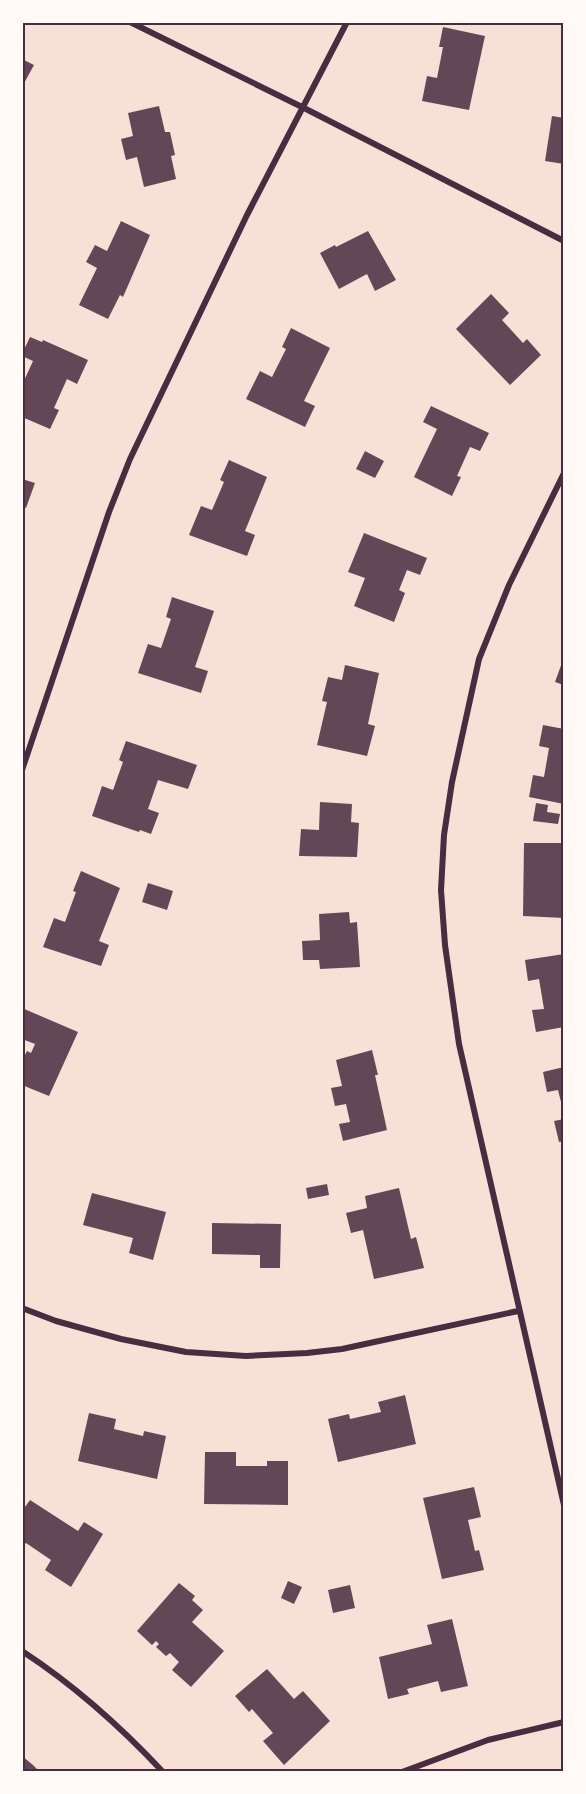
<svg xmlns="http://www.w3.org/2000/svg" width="586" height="1794" viewBox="0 0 586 1794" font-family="'Exo 2',sans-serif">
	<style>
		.building { fill: #644757 }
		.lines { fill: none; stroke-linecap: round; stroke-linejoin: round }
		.minor { stroke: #4a2c40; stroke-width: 6 }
		.neatline { fill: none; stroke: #4a2c40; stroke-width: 2 }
	</style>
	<rect width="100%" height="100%" fill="#f7e1d7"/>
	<path class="building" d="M443,27L485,36L469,110L422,101L427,76L437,78L443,47H439Z
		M22,59L34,65L22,87Z
		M159,106L165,132H170L175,155L171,156L176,179L144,187L137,157L126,160L121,139L133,136L128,113Z
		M552,116L564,118V164L545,161Z
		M121,221L150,235L123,297L120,295L108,319L79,305L97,268L86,262L95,245L107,251Z
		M368,231L396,280L375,291L367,274L339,289L320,253L335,245L336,247Z
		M491,294L509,313L502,320L523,343L527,339L541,355L510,385L456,329Z
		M291,328L330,348L304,401L315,406L305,427L246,399L260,371L272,377L286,349L282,347Z
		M30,337L42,342L43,340L88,360L77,384L67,379L54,408L59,410L50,429L22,417V385L33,361L22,356V354Z
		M431,406L489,433L480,451L470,447L457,476L461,477L452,496L414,477L437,429L423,422Z
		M365,451L384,461L375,478L356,469Z
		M229,460L267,477L245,531L255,535L247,556L189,535L201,506L212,510L224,482L220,480Z
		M22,479L35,483L26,508L22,506Z
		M364,533L427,558L420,575L407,570L399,590L405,593L394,622L354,606L365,578L348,572Z
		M172,597L214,611L195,667L208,671L201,693L138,673L148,644L161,648L171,619L166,617Z
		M563,660H564V685L555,682Z
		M345,665L379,673L368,724L375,726L367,756L317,745L327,702L322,701L328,677L342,680Z
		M543,725L564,729V804L529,797L533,775L544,777L549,748L539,746Z
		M126,741L197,765L188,789L158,780L148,809L159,813L151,834L140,830L139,832L92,816L102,786L113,790L123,762L119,760Z
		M320,802L352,804L351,822L359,823L357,857L299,856L301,829L319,830Z
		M536,803L548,805L547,812L560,814L558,824L533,821Z
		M524,843H564V918L523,916Z
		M81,871L120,888L99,941L109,945L101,966L43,947L54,918L65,922L76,892L73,891Z
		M148,883L173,891L167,910L142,902Z
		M349,912L350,923L357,922L360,967L320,969L319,960H303L302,941L320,940L319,914Z
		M564,954V1027L536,1032L532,1010L544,1009L539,979L528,981L525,960Z
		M22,1008L78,1032L49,1096L22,1085V1061L27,1051L31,1053L35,1044L22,1039Z
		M372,1050L378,1075H375L387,1130L343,1141L339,1124L350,1122L346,1104L335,1106L331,1088L342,1086L336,1060Z
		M564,1067V1110H563L558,1090L547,1092L543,1072Z
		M564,1119V1141L559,1142L554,1121Z
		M327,1184L329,1195L308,1199L306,1188Z
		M399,1188L411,1239L416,1237L424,1268L374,1279L363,1230L351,1233L346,1213L367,1208L365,1196Z
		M92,1193L166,1212L153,1260L129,1253L133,1238L83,1225Z
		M212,1223L281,1224L280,1268H260V1255L212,1254Z
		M405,1395L416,1444L338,1462L328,1419L349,1414L350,1419L381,1412L378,1402Z
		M89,1413L116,1419L114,1429L143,1436L144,1431L166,1436L157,1479L78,1461Z
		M205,1452H236V1466H267V1461H288V1505L204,1504Z
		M474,1487L481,1517L468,1520L475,1551L479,1550L484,1570L442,1579L423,1498Z
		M30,1500L78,1531L84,1522L103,1534L71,1587L45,1570L51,1560L26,1543L22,1547V1511Z
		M288,1581L302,1587L294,1604L281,1598Z
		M179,1583L195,1596L192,1600L203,1610L192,1622L224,1651L191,1687L172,1670L179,1662L170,1653L166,1656L156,1647L159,1644L156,1641L152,1645L137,1631Z
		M350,1585L355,1608L333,1613L328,1590Z
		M452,1619L468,1686L441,1692L438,1681L407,1689L409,1694L388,1699L379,1657L432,1644L427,1625Z
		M267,1669L294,1699L303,1691L330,1721L284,1765L263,1741L273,1733L252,1709L249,1712L235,1696Z
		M22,1756L33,1765L40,1772H22Z"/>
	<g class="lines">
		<path class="minor" d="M130,22L304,108L564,241
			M564,473L509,585L479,659L452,782L444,835L441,890L445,945L459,1044L564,1505
			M22,770L109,512L130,459L247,215L347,22
			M22,1308L56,1321L121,1339L186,1352L246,1356L307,1353L342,1349L518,1311
			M22,1651C74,1685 121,1727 163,1772
			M402,1772L488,1740L564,1722"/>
	</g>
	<rect width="586" height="1794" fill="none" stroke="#fffaf5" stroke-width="48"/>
	<rect x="24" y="24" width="538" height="1746" class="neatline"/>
</svg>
